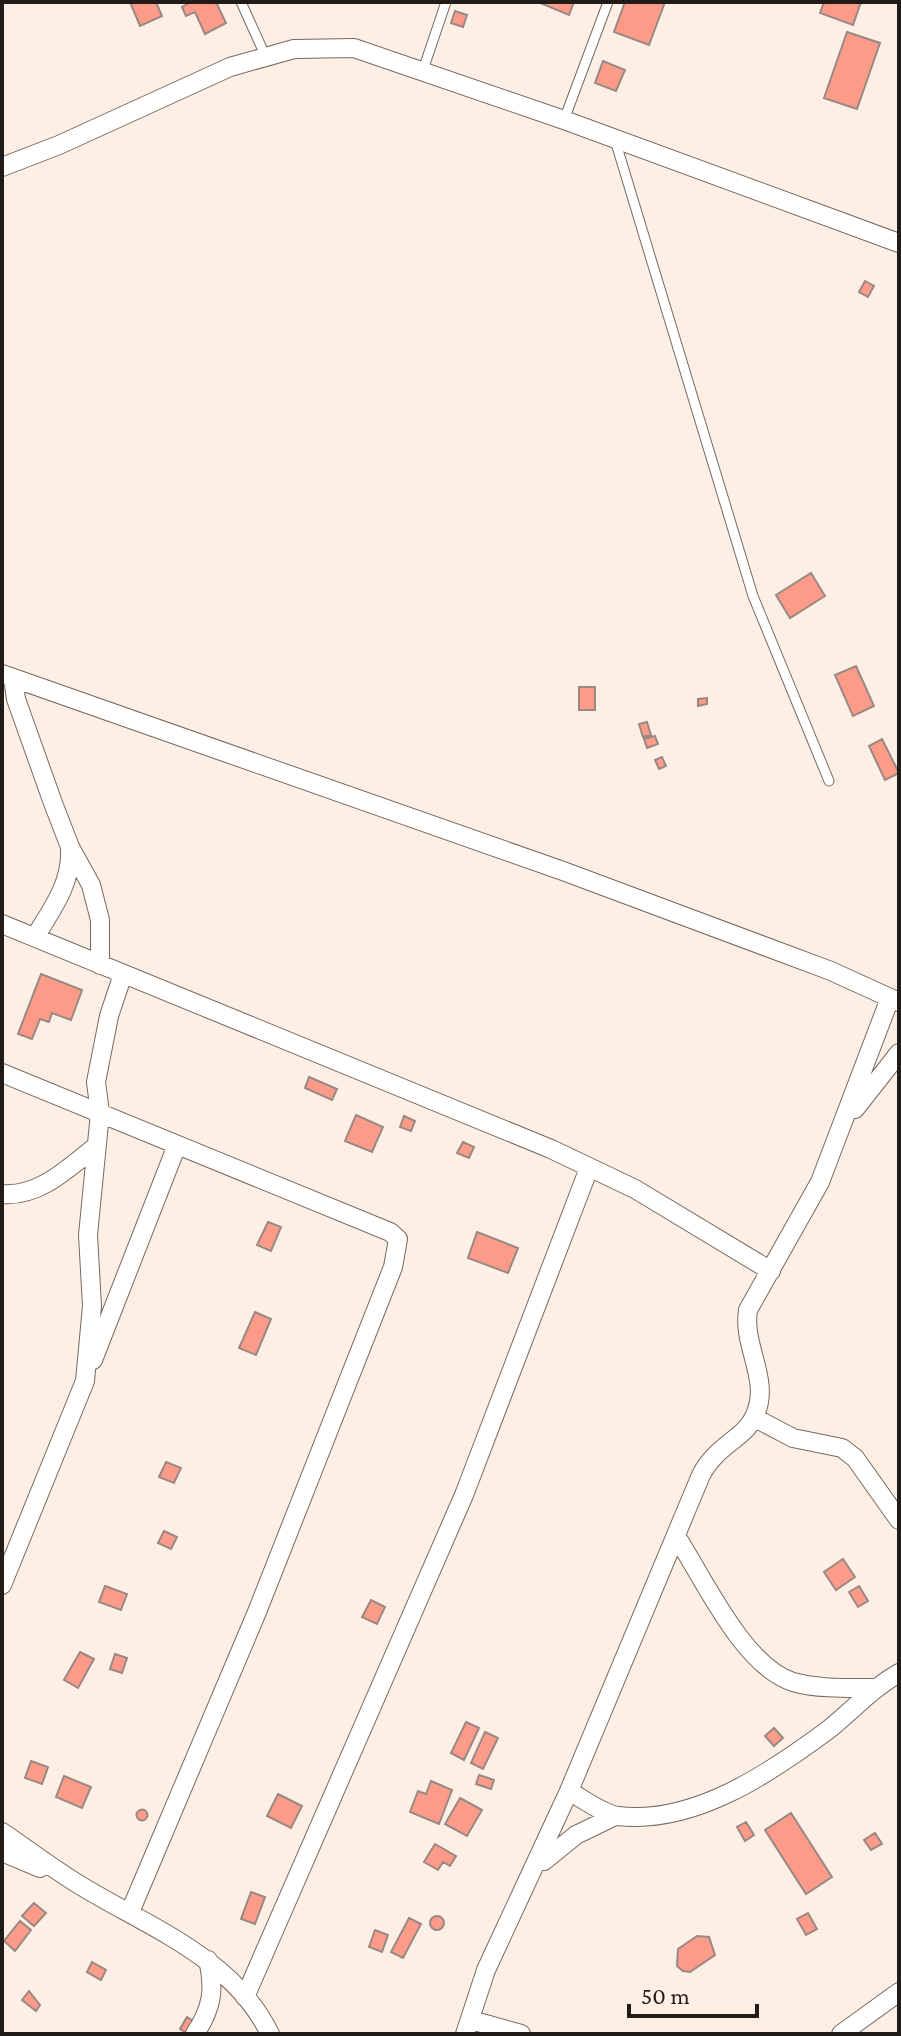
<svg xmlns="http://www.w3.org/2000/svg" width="901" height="2036" viewBox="0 0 901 2036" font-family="'Crimson Pro',serif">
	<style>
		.building { fill: #fc9b88; stroke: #9a8885; stroke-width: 2 }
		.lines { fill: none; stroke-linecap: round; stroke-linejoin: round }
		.lane-casing { stroke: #766a60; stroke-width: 11 }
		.street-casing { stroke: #766a60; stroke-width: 20 }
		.lane { stroke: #fff; stroke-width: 9 }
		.street { stroke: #fff; stroke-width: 18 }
	</style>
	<rect width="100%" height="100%" fill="#feefe4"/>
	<path class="building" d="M130,2H156L162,16L140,26Z
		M191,2H216L226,23L205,34L195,12L186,16L182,7Z
		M538,2H574L569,15Z
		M625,2H665L649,45L614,32Z
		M824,2H861L853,25L820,13Z
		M455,11L467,15L463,27L451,23Z
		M847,32L880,43L857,109L824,98Z
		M603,61L625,70L616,91L595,83Z
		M865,281L874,286L868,297L859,292Z
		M811,573L825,596L790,618L776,595Z
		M856,666L874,706L853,716L835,675Z
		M579,687H595V710H579Z
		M707,698V704L698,706V699Z
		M647,722L651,735L643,737L639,724Z
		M655,736L658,744L647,748L644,739Z
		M882,739L899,773L885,780L869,746Z
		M662,757L666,766L659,769L655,760Z
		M41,974L82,990L71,1020L52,1013L49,1022L40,1019L32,1039L18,1034Z
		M309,1077L337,1089L332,1100L305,1088Z
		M356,1115L383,1127L372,1152L345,1141Z
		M404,1116L415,1121L411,1131L400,1127Z
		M463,1142L474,1147L469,1158L457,1153Z
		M268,1222L281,1227L271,1251L257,1245Z
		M477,1232L518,1248L508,1273L468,1258Z
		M255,1312L271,1319L256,1355L239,1348Z
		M166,1462L181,1468L174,1483L159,1477Z
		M164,1531L177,1537L171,1549L158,1543Z
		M843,1559L855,1577L836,1590L824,1572Z
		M105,1586L127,1594L121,1610L99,1602Z
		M859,1586L868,1601L858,1607L849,1592Z
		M371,1600L385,1607L377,1624L362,1617Z
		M80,1652L94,1659L78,1688L64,1680Z
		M115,1654L127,1658L122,1673L110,1669Z
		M466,1722L479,1728L464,1760L451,1753Z
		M774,1728L783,1738L774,1746L765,1736Z
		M485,1732L498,1738L483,1769L471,1763Z
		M31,1761L48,1767L42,1784L25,1778Z
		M479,1775L494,1780L491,1789L476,1784Z
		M64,1776L91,1787L82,1808L56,1797Z
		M431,1781L452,1790L439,1824L410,1812L418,1791L426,1794Z
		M278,1794L302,1806L291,1828L267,1816Z
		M460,1798L482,1810L467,1836L445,1824Z
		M136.5 1815a5.5 5.5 0 1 1 11 0a5.5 5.5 0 1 1-11 0Z
		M791,1813L832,1877L806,1894L765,1830Z
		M746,1822L754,1835L745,1841L737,1827Z
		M875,1833L882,1844L871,1850L864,1840Z
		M435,1844L456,1856L450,1866L443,1862L438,1870L424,1862Z
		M251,1892L265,1897L255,1924L241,1919Z
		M34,1903L46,1913L34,1926L22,1916Z
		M808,1913L817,1929L806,1935L797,1919Z
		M430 1923a7 7 0 1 1 14 0a7 7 0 1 1-14 0Z
		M409,1918L421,1924L403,1958L391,1952Z
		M20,1921L31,1930L15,1951L4,1941Z
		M375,1930L388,1935L382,1952L369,1947Z
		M697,1936L709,1937L715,1955L690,1972L683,1971L677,1966L678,1949Z
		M92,1962L106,1970L101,1980L87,1972Z
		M29,1991L40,2005L36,2011L22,2000Z
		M187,2017L198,2024L188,2034L180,2029Z"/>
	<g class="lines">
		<g class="lane-casing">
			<path id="lane" d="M241,2L265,55
				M423,70L446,2
				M564,120L608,2
				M615,140L753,596L829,781"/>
		</g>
		<g class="street-casing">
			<path id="street" d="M2,167L59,145L230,67L294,49L354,48L564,120L899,243
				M2,674L563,871L831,971L899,1002
				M13,678L16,699L53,803L70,847L91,885L100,920V965
				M2,924L551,1149L635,1189L771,1271
				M35,937C52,909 72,883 70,849
				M2,1073L390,1232L398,1239L393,1267L257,1612L130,1912
				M855,1109L899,1053
				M2,1194C39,1197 67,1169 95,1147
				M93,1360L177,1145
				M755,1418L793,1438L842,1448L855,1458L899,1520
				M676,1536C704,1579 743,1666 793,1682C818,1689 847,1688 873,1688
				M2,1585L85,1381L92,1306L88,1235L100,1113L96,1082L109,1016L123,974
				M569,1791C583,1799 603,1814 618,1816C694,1825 770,1773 828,1730C852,1711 871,1689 899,1673
				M2,1832C27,1849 52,1868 78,1884C146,1926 233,1957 270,2034
				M2,1852L40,1868
				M544,1861L576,1835L615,1816
				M245,1997L464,1495L589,1168
				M471,2020L521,2034
				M195,2034C212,2008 215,1990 208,1960
				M465,2034L486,1970L569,1791L701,1475C716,1445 746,1438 755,1415C771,1379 742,1347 748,1310L820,1182L890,998
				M841,2034L899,1992"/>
		</g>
		<use href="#lane" class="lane"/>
		<use href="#street" class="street"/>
	</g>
	<rect width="901" height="2036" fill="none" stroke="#221c19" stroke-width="8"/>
	<path d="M629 2004v12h128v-12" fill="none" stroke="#221c19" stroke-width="4"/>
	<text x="641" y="2004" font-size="24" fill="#221c19" stroke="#feefe4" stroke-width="6" paint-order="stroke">50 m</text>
</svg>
